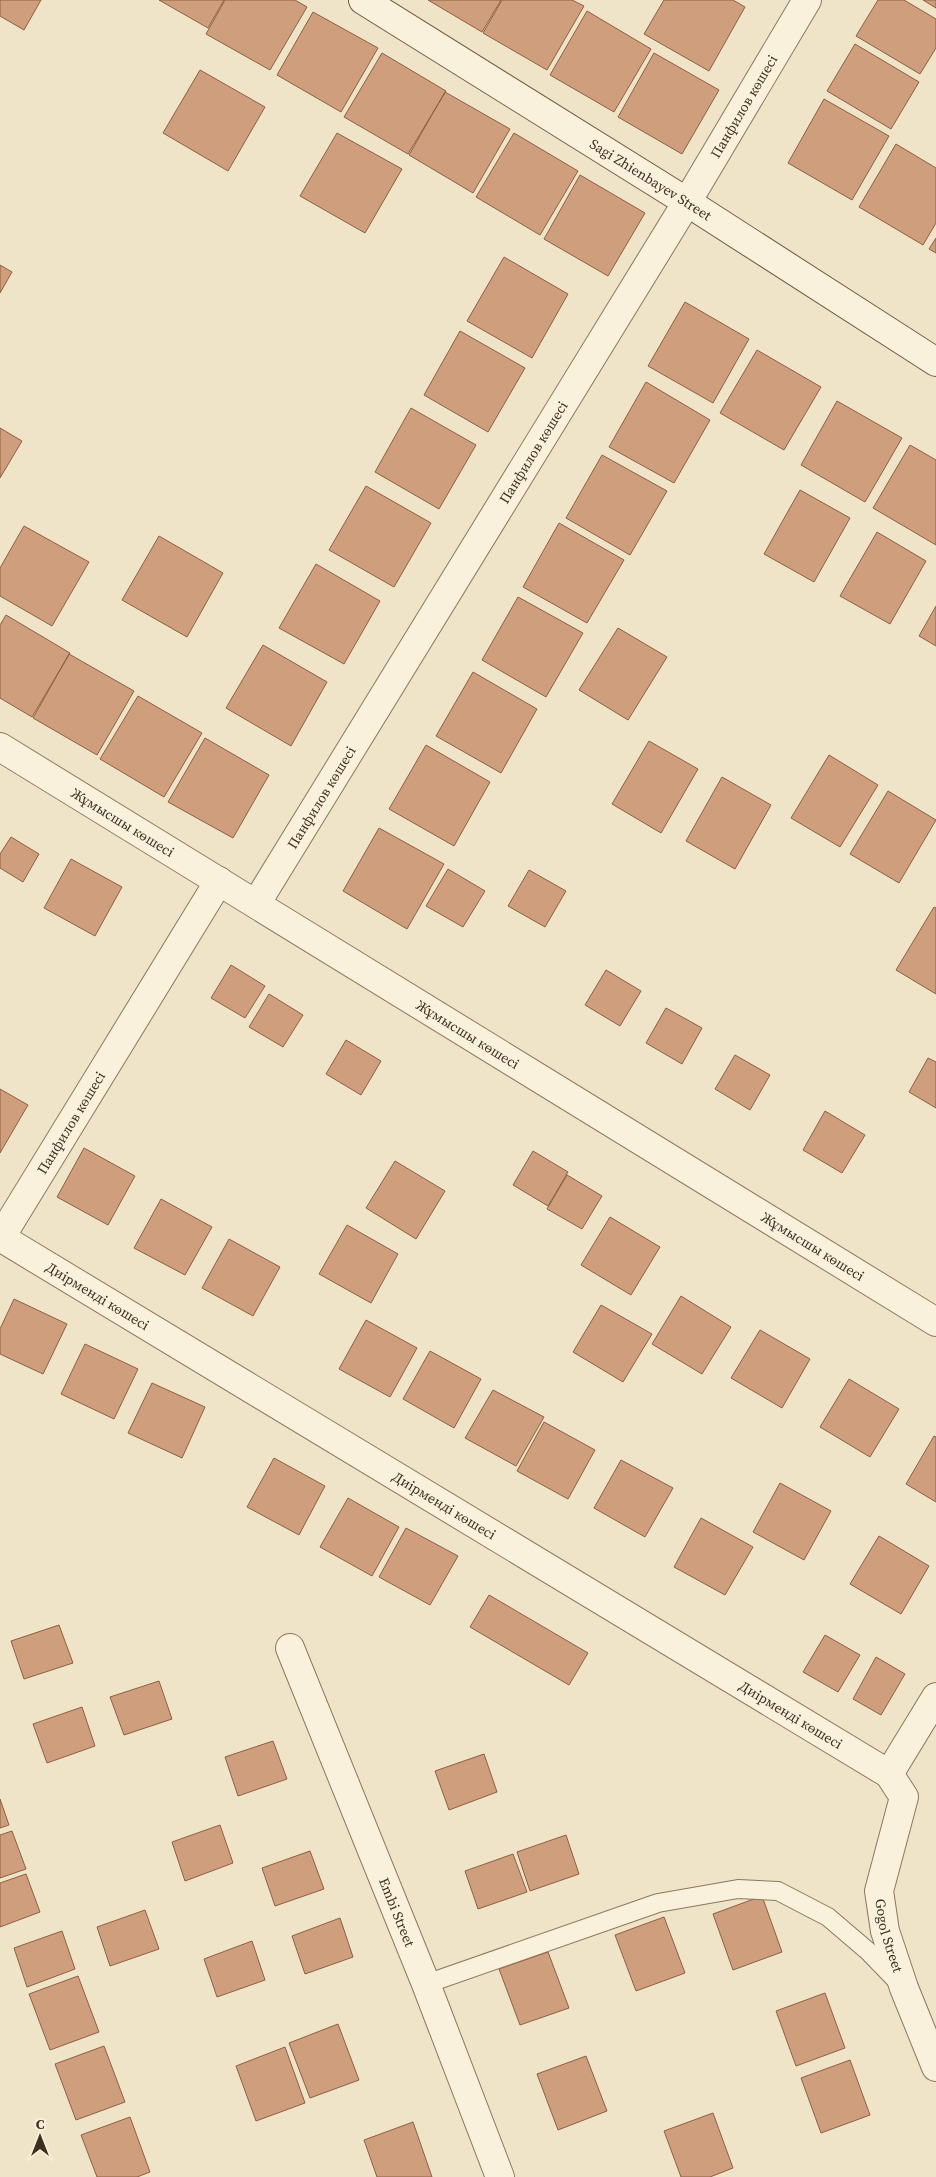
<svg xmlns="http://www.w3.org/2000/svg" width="936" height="2177" viewBox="0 0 936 2177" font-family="'Source Serif 4',serif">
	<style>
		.building { fill: #cf9f7d; stroke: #8d5f41 }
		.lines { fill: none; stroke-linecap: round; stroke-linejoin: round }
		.service-casing { stroke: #8d765c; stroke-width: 20 }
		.minor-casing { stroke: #8d765c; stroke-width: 30 }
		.secondary-casing { stroke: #6f573f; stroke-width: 30 }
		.service { stroke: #faf1dc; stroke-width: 18 }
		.minor { stroke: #faf1dc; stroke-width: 28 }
		.secondary { stroke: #faf1dc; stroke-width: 28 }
		.labels { text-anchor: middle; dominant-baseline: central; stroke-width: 4; stroke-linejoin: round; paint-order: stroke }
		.street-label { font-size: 14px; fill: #3d2e20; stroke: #f7eed8 }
	</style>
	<rect width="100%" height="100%" fill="#f0e4c8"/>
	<path class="building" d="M0,0H41L24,30L0,16Z
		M159,0H224L208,28Z
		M225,0H295L307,7L270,70L206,34Z
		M428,0H501L482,32Z
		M502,0H572L584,6L547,70L483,33Z
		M664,0H733L745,7L709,71L644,34Z
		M878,0H904L936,19V48L920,74L856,36Z
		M923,0H936V8Z
		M587,11L651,49L614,112L550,75Z
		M313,12L378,48L341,112L277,75Z
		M855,44L919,82L891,129L827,91Z
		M382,53L446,91L408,154L344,117Z
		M654,53L719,90L682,154L618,117Z
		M200,70L265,107L228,171L163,133Z
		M445,92L510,129L473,193L409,155Z
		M824,99L889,136L852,200L788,163Z
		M337,133L402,169L365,233L300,196Z
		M514,133L578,171L540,235L476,197Z
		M896,144L936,168V223L923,245L859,207Z
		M580,175L645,213L608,276L544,239Z
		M936,238V253L929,249Z
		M504,257L568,294L532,358L467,321Z
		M0,265L12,272L0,293Z
		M685,302L749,339L713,403L648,366Z
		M460,331L525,368L488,432L424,395Z
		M757,350L821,387L784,450L720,413Z
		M646,382L710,420L674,483L609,447Z
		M837,401L902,438L865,502L801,465Z
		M411,408L476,445L439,509L375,472Z
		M0,428L22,441L0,478Z
		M910,445L936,460V545L873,508Z
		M602,455L667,491L630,555L566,518Z
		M366,486L431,523L394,587L329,550Z
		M800,490L850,518L814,582L764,554Z
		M559,523L624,560L587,623L523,587Z
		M24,526L89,562L52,626L0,596V568Z
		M877,532L926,561L890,624L840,596Z
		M159,536L223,573L187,637L122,600Z
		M316,564L380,601L344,664L279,628Z
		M518,597L583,633L546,697L482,660Z
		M936,606V646L919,636Z
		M6,615L70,653L32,717L0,698V625Z
		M618,628L667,657L628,720L579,690Z
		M263,645L327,682L291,746L226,708Z
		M69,654L134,691L97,755L33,718Z
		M473,672L537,709L501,773L436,736Z
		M138,696L202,733L164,797L100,759Z
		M205,738L269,775L233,838L168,802Z
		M649,741L698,769L661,833L612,804Z
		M426,745L490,782L454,846L389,809Z
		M829,755L878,785L840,847L791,818Z
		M722,777L771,805L735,869L686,841Z
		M888,791L936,820L899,883L850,854Z
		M379,828L444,864L407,929L343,891Z
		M11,837L39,854L23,882L0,868V854Z
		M71,859L122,887L95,936L44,908Z
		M448,869L485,891L463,927L426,906Z
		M529,870L566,891L545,927L508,906Z
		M934,907L936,908V994L896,970Z
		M231,965L265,986L245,1018L211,998Z
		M606,970L641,991L620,1026L585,1005Z
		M269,994L303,1015L283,1047L249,1027Z
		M666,1008L702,1028L682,1064L646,1043Z
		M346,1040L381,1061L361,1095L326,1074Z
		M735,1055L770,1075L750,1110L715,1089Z
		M928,1058L936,1062V1108L909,1092Z
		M0,1089L28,1105L0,1153Z
		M825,1111L865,1135L842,1173L803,1150Z
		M84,1148L135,1176L108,1225L57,1197Z
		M533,1151L568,1172L548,1206L513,1185Z
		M395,1161L445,1191L416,1239L366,1208Z
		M567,1175L602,1196L582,1229L547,1209Z
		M161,1199L212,1227L185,1275L134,1248Z
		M610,1217L660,1247L631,1295L581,1265Z
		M347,1225L398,1254L371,1303L319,1274Z
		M229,1239L280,1267L253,1316L202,1288Z
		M681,1296L731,1327L702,1374L652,1344Z
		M14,1299L67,1324L43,1374L0,1354V1329Z
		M601,1305L652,1334L623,1382L573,1352Z
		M366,1320L417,1348L390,1397L339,1369Z
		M760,1330L810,1359L782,1408L731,1378Z
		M85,1344L138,1369L114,1419L61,1394Z
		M430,1351L481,1379L454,1428L403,1399Z
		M849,1379L899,1409L870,1457L820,1427Z
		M152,1383L205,1407L182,1458L128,1433Z
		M493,1390L544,1417L516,1466L465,1438Z
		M544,1422L595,1450L568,1499L517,1471Z
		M934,1436L936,1437V1502L906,1484Z
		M274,1458L325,1486L299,1535L247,1507Z
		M621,1460L673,1488L645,1537L594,1508Z
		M780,1483L831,1511L804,1560L753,1532Z
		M348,1498L399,1527L372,1576L320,1547Z
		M701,1518L753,1547L725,1595L674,1567Z
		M406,1528L458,1556L430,1605L379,1577Z
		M879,1536L929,1566L901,1614L850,1584Z
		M489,1595L588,1653L569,1685L470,1627Z
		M59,1625L73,1663L24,1679L11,1641Z
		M825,1635L860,1655L838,1692L803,1672Z
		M876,1657L905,1674L881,1715L853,1699Z
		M159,1681L172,1719L124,1735L110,1697Z
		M82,1707L95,1746L47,1763L33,1724Z
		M273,1741L287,1779L238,1796L225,1757Z
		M484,1754L497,1792L449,1810L435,1771Z
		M0,1799L9,1825L0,1828Z
		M220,1825L233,1863L185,1881L172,1842Z
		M12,1831L26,1869L0,1878V1835Z
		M566,1835L579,1874L530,1891L517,1852Z
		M310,1851L324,1889L275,1906L262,1868Z
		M513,1854L527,1892L478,1909L465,1871Z
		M26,1874L40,1912L0,1927V1883Z
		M762,1896L782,1952L733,1970L713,1914Z
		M145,1910L159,1949L110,1966L97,1927Z
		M664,1917L685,1973L636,1991L615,1935Z
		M340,1918L353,1957L305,1974L292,1936Z
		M62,1931L75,1969L27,1987L14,1948Z
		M252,1941L265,1980L217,1997L204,1959Z
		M548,1952L569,2008L520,2025L499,1969Z
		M78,1976L99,2032L50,2050L29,1994Z
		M825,1993L845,2048L796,2066L776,2011Z
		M338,2024L359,2080L310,2098L289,2043Z
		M104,2046L125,2102L76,2120L55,2064Z
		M285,2047L305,2103L256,2121L236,2066Z
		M586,2056L607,2111L558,2130L537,2074Z
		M850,2060L870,2115L821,2133L801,2078Z
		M713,2113L733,2168L710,2177H681L664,2131Z
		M130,2117L150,2172L137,2177H97L81,2135Z
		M413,2122L432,2177H377L364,2140Z"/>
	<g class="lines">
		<g class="service-casing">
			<path id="service" d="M426,1984L658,1903L738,1889L778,1891L828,1917L869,1952L898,1982"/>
		</g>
		<g class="minor-casing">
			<g id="minor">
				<path id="s1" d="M0,747L936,1322"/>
				<path id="s2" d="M256,904L687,202L807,0"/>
				<path id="s3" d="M0,1237L889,1774L904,1797L879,1891L885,1931L904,1988L936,2067"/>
				<path id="s4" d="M1,1237L219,881"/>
				<path id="s5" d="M290,1648L426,1984L500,2177"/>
				<path d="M889,1774L936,1697"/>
			</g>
		</g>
		<g class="secondary-casing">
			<g id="secondary">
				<path id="s6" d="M363,0L687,202L936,362"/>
			</g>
		</g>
		<use href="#service" class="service"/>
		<use href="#minor" class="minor"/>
		<use href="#secondary" class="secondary"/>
	</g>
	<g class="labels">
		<g class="street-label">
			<text stroke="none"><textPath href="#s2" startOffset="935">Панфилов көшесі</textPath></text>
			<text stroke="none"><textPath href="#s6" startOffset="339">Sagi Zhienbayev Street</textPath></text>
			<text stroke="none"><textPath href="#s2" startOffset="530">Панфилов көшесі</textPath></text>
			<text stroke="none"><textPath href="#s2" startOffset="125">Панфилов көшесі</textPath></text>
			<text stroke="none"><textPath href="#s1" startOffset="144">Жұмысшы көшесі</textPath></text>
			<text stroke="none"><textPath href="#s1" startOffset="549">Жұмысшы көшесі</textPath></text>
			<text stroke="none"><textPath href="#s4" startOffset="134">Панфилов көшесі</textPath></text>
			<text stroke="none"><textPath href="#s1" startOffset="954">Жұмысшы көшесі</textPath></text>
			<text stroke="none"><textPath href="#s3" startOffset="114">Диірменді көшесі</textPath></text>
			<text stroke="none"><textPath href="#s3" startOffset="519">Диірменді көшесі</textPath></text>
			<text stroke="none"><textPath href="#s3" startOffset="924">Диірменді көшесі</textPath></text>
			<text stroke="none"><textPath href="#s5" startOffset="285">Embi Street</textPath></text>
			<text stroke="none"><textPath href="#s3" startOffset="1209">Gogol Street</textPath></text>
		</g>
	</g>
	<g transform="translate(40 2137)" stroke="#f7eed8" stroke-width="4" paint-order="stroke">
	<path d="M0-4L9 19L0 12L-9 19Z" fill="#3d2e20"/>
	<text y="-8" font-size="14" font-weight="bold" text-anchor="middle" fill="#3d2e20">С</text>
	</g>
</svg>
